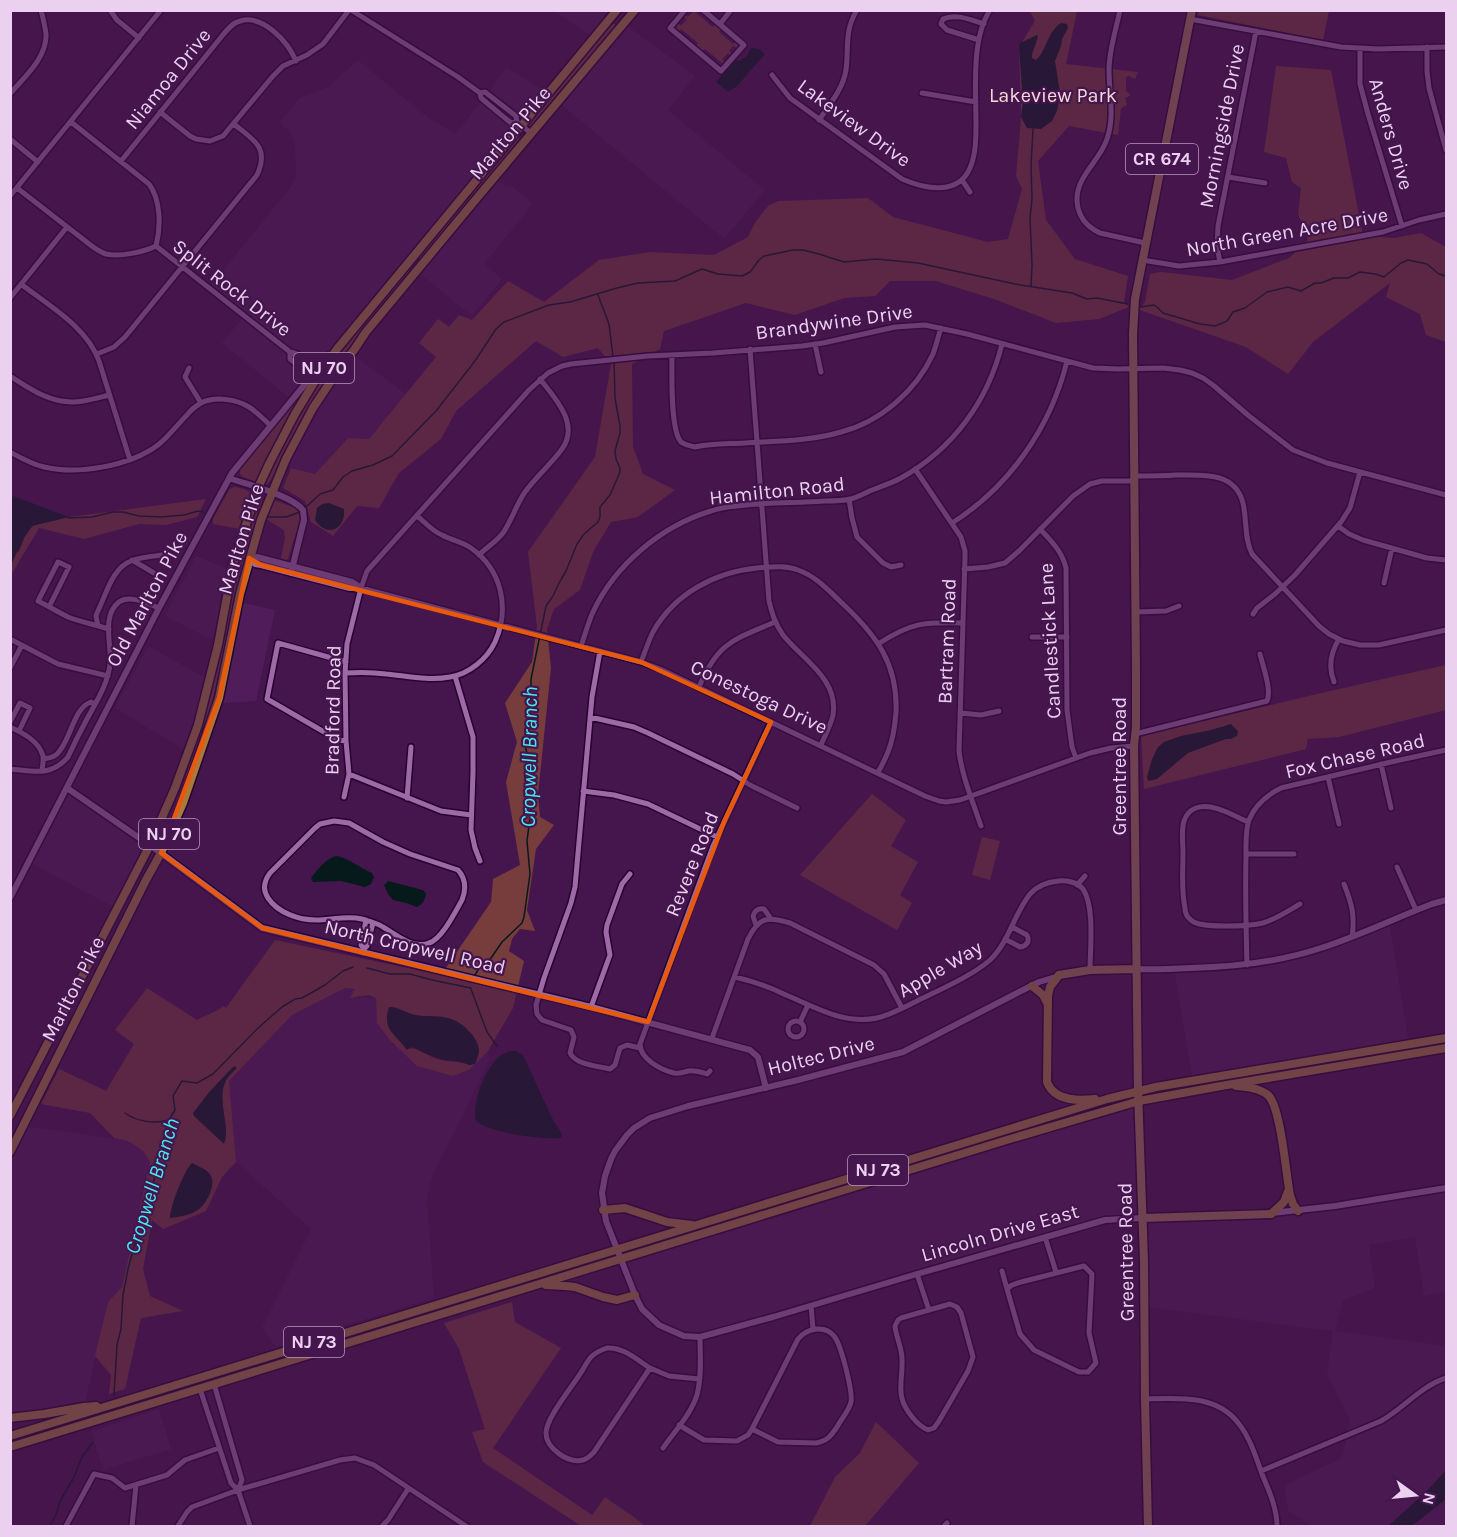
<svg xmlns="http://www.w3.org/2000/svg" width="1457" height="1537" viewBox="0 0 1457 1537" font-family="Karla,sans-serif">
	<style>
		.built { fill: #501d5a }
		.green { fill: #773d3d; fill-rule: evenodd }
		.water { fill: #061a1b }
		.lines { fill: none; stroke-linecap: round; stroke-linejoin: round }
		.stream { stroke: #061a1b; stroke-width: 1.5 }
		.minor-casing { stroke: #26032d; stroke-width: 8 }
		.tertiary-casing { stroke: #26032d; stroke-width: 9 }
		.primary-casing { stroke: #26032d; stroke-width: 11 }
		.trunk-casing { stroke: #26032d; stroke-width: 11 }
		.minor { stroke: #9d6aa7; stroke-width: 5 }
		.tertiary { stroke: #9d6aa7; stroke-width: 6 }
		.primary { stroke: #a47558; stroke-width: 8 }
		.trunk { stroke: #a6793e; stroke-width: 8 }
		.marked { fill: none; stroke: #e8590c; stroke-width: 4.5; stroke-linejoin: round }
		.labels { text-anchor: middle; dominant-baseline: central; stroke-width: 4.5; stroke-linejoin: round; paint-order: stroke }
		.shield { fill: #45164d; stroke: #b998bf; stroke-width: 1.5 }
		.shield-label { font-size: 18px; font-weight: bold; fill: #ebd0f0 }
		.street-label { font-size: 20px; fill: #ebd0f0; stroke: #45164d }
		.park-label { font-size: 20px; fill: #f5d8d7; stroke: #45164d }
		.water-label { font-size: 21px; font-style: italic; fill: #46e9f2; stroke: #45164d }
	</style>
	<rect width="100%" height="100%" fill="#45164d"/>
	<path class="built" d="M554,11H617L594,38Z
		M629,18L630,28L695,76L668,110L765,190L724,239L558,102Z
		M358,60L426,116L455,134L483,100L506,67L549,94L320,365L303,369L307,381L291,399L222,343L244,316L209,288L293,184L296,176L295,145L292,135L280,122L299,98L328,87Z
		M494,177L505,186L513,187L533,204L484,264L502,279L472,316L417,271Z
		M351,353L406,394L369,439L348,438L315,474L291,468L286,459Z
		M196,556L228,569L214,639L204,636L165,616Z
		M239,602L275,610L256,701L223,703L216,705Z
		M148,646L202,676H209L186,751L115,708Z
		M67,788L150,845L117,909L29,862Z
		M1389,922L1409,1044L1193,1081L1174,969L1283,958Z
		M345,988L355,989L351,998H376L377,1023L435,1070L453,1076L469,1070L488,1051L489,1059L462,1118L437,1165L430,1183L427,1200L434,1298L276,1347L262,1328L311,1229L236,1162L229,1081L292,1015Z
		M1139,1101L1143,1217L1288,1211L1446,1185V1292L1424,1296L1415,1237L1369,1245L1375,1288L1343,1300L1335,1331L1446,1346V1526H1312L1288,1511L1285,1485L1342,1458L1350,1419L1327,1374L1333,1331L1145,1307L1142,1218L1105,1220L700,1337L684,1336L659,1325L642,1309L621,1259Z
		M24,1126L125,1140L135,1145L144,1152L150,1162L122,1287L108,1303L84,1407L10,1418V1152Z
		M159,1409L171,1449L103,1470L91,1431Z"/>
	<path class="green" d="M694,11H696L695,12L713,27L716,24L721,29L719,32L733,44L736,41L738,44L737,48L733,46L729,51L732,54L731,56L728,53L722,59L725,62L721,67L720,66L722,63L705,49L702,51L696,46L698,43L681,29L679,32L676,29L678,23L681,26L687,19L684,17L685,15L688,17Z
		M1030,11H1077L1066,64L1138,72L1135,79L1129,76L1126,77V91L1130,94L1129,96L1125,98L1127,105L1121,108L1118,135L1069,126L1038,161L1046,220L1075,259L1128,276L1124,302L1129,307L1099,319L1056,323L997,300L936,281H890L875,296L844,298L795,315L746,303L664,331L660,349L632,364L633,447L643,474L675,490L638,517L611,522L593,552L580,590L554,609L547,629L551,668L538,794L540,817L554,825L536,849L527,910L535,931L520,929L512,939L509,951L524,961L513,1008L488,1051L469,1070L453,1076L417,1066L390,1040L377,1023L376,998L369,995L350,998L355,989L345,988L292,1015L229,1081L236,1162L222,1177L206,1211L163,1229L152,1220L143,1269L150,1296L183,1311L141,1318L125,1389L109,1394L111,1375L95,1356L108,1302L122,1287L150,1162L144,1152L135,1145L125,1140L114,1138L90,1113L41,1104L59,1069L106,1091L134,1044L115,1030L147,988L197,1020L220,1009L223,1006L226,1008L275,940L441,975L491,902L493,879L520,865L506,782L517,742L505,703L532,662L537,627L528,552L595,457L611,364L598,348L563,357L536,341L456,411L441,439L399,473L379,508L357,506L333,536L311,522L305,501L283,488L291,468L315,474L348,438L369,439L436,357L419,343L438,319L449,327L459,315L472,320L508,281L544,302L599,260L650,252L714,255L748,237L756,221L769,205L779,201L868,198L893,217L988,242L1008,239L1022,189L1016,176L1021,118L1019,47L1035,21ZM394,1007C403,1010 411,1015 421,1016C448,1019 452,1015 473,1036L470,1065C459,1061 448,1062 437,1059C426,1055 417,1046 406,1049C396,1034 382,1030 389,1008Z
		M1199,11V10L1329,11L1323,40L1198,15Z
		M613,24H615L616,27L533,125L528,126L527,124L610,26Z
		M1276,66L1331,70L1363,236L1394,238L1421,233L1446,247V342L1426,335L1420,314L1386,297L1390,283L1313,342L1288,374L1246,347L1137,309L1140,308L1145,302L1150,274L1161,272L1232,280L1289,258L1308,240L1298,214L1301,188L1292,182L1286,158L1264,152Z
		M518,136L520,138L475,196L419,262L420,254Z
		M414,262L411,269L335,366L314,397L292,436L271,480L266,485V482C290,430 317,383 352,336C370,310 393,287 414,262Z
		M308,384L285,423L257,482L243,477L240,474V469Z
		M233,487C239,487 246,489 251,494L250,499L240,529L213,524V519L229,490Z
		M206,499L197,517L166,525L139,524L84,539L39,528L11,575C11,574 10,566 11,565C13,557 28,530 34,525L69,517Z
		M263,499L251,535L210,711L193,764L160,844H158L179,798L200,731L214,679L233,588L245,542L255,510L258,504Z
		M274,500L298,509L301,517L288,559L285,560L281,558L285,538L284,530L266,519Z
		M1446,665V710L1339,737L1308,739L1306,749L1144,789L1141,735C1243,712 1344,687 1446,665Z
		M872,794L906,820L891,846L918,862L900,895L912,903L897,930L800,875Z
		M982,837L1000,841L990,880L972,875Z
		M512,1302L515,1322L561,1348L493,1448L592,1515L605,1497C618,1507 633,1515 645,1526H581L483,1462L472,1432L485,1429L459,1349L444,1323Z
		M876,1422L919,1463L865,1526H810L835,1477L860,1453Z"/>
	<path class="water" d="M1061,23L1067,24L1068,28L1062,39L1061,46L1055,61L1060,93L1057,111L1052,121L1041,129L1027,128L1021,117L1023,102L1019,47L1020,43L1037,35L1038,37L1032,54V58L1036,60C1047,50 1047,32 1061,23Z
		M753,48L759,49L765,54L737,86L728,92L716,82L735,59L739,61L747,56L750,49Z
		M13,496L69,517L32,526L24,537L11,565L10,501Z
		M329,503L344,509C346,530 327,538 315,520L317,508L322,504Z
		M1231,724L1238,731L1237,736L1231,739H1226L1188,753L1157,779L1148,781L1147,777L1152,759L1158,747L1164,742L1181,736L1211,730Z
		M336,856C349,858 360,868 372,873L374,877L371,884L365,887L341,881L313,882L311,878C318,869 325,859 336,856Z
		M388,881L423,890L426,894C425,900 422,905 417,907L406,903L393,900L388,894L384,885Z
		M389,1007C398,1007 406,1013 415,1015C426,1017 437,1015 448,1018C461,1021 478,1036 479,1050C479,1055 477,1059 475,1064L470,1065L457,1061L443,1060L424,1053L415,1048L411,1047L407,1050C397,1035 381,1030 389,1007Z
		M510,1051H516L523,1055L553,1120L562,1134L561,1138C542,1140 490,1133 476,1121C472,1105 483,1075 494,1062C497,1056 504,1054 510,1051Z
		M234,1066L237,1068C233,1072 227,1077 225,1083C217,1100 231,1128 224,1144L194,1116L193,1113L210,1091Z
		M192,1163C197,1166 204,1168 208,1172C219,1182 207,1203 198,1210C191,1215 179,1217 170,1218C170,1207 184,1170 192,1163Z
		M1446,1470V1499L1412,1526H1388L1425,1493Z"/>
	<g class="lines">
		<path class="stream" d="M1031,286L1032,265L1030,218L1032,199L1031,166L1033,129
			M598,295L609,324L613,357
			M1140,307L1154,305L1157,307L1163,313L1200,324L1215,326L1227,321L1233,312L1245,308L1267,292L1288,287L1301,291L1315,283H1321L1334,278H1348L1360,272L1375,274L1384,277L1401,263L1408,260L1427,264L1439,274L1446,276
			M306,507L320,494L333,490L343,477L352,471L373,465L392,456L436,411L475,361L496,329L504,322L549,305L570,302L617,288L638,283L675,281L702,269L718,274L742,276L750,272L759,260L764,256L793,250H803L819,254L844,262L876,259L918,263L1015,284L1072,293L1087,299L1097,298L1128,304
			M267,517H286L300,512
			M68,518L92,517L113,512H123L139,516L161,517L184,515L198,511L204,512
			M18,551L23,539
			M367,968L390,974H410L432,980L471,988
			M475,975L481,965L491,958L502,942L522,923L524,917L530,874L527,841L532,802L526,783L525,777L527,754L525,745L529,719L528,705L531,689V679L546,606L553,596L559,583L566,571L577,544L584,534L598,522L600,517V507L610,495L620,472V468L616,459L615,451L620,433V426L615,398L614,362
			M471,989L487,1032L497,1046
			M125,1113C137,1122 155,1124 169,1120
			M114,1395L117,1345L121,1329L123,1295L128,1269L143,1213L156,1174L164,1136L171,1131L172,1125L170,1118L175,1110L173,1096L182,1081L197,1083L213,1074L258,1028L282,1007L295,999L302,998L311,993L325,985L343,971L353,967
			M50,1526L57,1512L60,1501L74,1477L82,1457L93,1442"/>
		<g class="minor-casing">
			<path id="minor" d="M110,10L117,20L139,38
				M351,10L458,77L480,93L485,92L516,116L517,122
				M685,10L670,28L721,71L744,45L703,10
				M1120,10C1116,30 1109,50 1109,70C1109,94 1115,116 1107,139C1100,161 1076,176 1077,201C1078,216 1087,227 1100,233L1145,243
				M1190,19L1341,47L1378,49L1446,47
				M720,24L731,10
				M979,40L947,30L941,24L943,19C956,13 971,20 984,24
				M1427,47V71L1429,88L1446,150
				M1360,48V84L1368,114L1402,226
				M772,75L790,98L902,179C925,189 958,196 970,168C976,154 976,138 976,123C976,90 971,39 990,10
				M480,93L481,98L511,123L517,122L531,133
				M922,93L976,102
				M10,94C24,77 47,58 46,34C45,26 43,18 41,10
				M160,112L190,136L196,139L210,141L223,136L273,76L283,66L307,55L323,44L349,10
				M819,120C830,104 843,89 846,70C849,48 844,31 857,10
				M71,122L149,184C161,200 161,227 156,246
				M10,139L38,162
				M121,161L222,36C227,30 232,23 240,21C263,14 288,42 296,61
				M1228,177L1265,183
				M962,180L970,192
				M17,188C38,204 58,220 79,236C87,242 96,251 106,254C120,257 144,252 156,246
				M10,196L161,10
				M156,246L290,352C302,353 306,364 320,365
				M1142,260L1179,266L1220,262L1383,232L1419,220L1446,214
				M1220,262L1217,247L1218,226L1256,31
				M21,284C49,306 87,327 99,361L130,460
				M10,298L67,227
				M815,344L821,372
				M750,349L769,601C772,613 775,624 783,635C802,659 839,679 833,715C831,725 825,735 821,745
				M290,352V359L303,369L307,381
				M97,354L114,347L125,337L257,175C270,147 253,140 234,124
				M672,355C672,372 670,430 681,442C685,445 690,446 695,447C711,443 729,444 745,443C777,441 811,441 841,432C880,422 916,391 933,354C936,346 938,337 941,328
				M189,368L185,377L201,403
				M10,376C29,388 48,402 72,402C84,402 97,398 109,395
				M10,452C21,458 31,464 44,467C78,475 130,466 158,445C169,436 177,425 187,415C190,411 196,406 201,403C215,396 236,399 249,407C257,412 263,419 270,425
				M915,469L961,537L965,551V558L959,751C962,777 973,802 981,826
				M1134,476C1148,476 1162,476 1176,475C1202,475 1235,471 1243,503C1247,520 1244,538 1252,554L1319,626L1329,634L1343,641L1360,645H1379L1446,630
				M849,499L852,518L857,537L883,563L891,567L901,565
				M952,523C1009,487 1051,427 1067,361
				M1338,526L1349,534L1363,540L1427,558L1446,560
				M1040,529C1051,541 1062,551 1066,568L1067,710L1072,747L1076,758
				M479,555C487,547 496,542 503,533C512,520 516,505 525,492C536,477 551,464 562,449C580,424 555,398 540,379
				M132,560L154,573
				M964,569L988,567L1005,563L1019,551L1073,496L1090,484L1102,481H1133
				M1384,583L1392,548
				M361,588L641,662L660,669L925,796L939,801L946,802L960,800L1090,753L1111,748L1134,746
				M49,607L69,567L58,562L38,601C48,606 58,612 68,617C81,622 96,625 109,629
				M1135,612L1166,611L1179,606
				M1253,614L1257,608L1275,594L1295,575L1341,522L1350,508L1360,472
				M98,626L96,616L97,613C106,595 112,568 131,561C143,556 158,556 170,554
				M1032,637H1067
				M10,642L12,640L58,664L108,676
				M878,644C912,622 924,622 963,623
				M581,646C585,635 588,623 593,612C615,565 661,526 711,511C722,507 734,506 746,505C772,502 798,503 824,501C833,501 842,501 851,499C858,497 865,493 872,490C882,486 892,483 901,478C953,449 988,401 1002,344
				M600,651L592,697L575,887L571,903L544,978L536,1005L537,1014L542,1020L571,1030L574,1037L570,1053C576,1065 597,1066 610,1069L615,1065L620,1048L627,1045L640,1048
				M346,662L278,643L267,699L338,740L346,741
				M641,662C645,652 648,642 653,632C674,594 715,572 757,568C771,567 785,565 798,570C816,576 830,592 844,605C877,636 898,665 896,712C895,725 893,740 888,752C885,759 882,766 878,772
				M10,668L22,645
				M345,673C359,672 372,672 386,674C407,676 429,681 450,677C469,674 487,659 495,642C510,608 502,570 471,548C462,542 451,540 442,535C432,531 425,522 417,516
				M455,676L473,737V772L471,830L475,848L480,861
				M1334,682C1328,667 1331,652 1339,639
				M699,687C718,642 733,640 775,622
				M960,713L981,715L999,711
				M590,717L634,727L648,733L733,774L750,785L797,808
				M10,722L20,703L30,708L19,731
				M10,727C23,733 39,741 43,756C44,761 42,767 42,771
				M1135,734L1267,701C1272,690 1263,667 1260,654
				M43,759C48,758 53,758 57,754C71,741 73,708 91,702L95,704
				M1381,764L1391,808
				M10,769C33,771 51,777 68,757C74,744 80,732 87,719C96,702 108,684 110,664C112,645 101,616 119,602C130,594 148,604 159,608
				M349,774L441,811L471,815
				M1328,777L1339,824
				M583,791L614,795L648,804L717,837
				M344,797L349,774L346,741L345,673L347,644L361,588L367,571L529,390L548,373L562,366L571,364L648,356L713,353L802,346L823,343L895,327L925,325L967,334L1093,368L1118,369L1163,368L1180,370L1192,373L1203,378L1213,385L1249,416L1293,450L1327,463L1446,495
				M407,798L411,747
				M334,821L349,823L383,842L410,854L458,870C466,879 466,890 462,900C455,912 442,939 429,943C412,949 397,935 383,927C377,923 369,921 362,919C347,915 332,920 316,920C299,920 278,913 268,898C262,889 264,881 270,873L315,828L320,824Z
				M1248,822C1234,816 1212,802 1196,808C1190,810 1186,815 1184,821C1181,831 1183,843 1183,853C1183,871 1181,890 1185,908C1185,912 1187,917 1191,920C1199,929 1251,926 1263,923C1276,919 1288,911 1300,904
				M1246,854H1294
				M1397,867L1416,910
				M1344,884C1352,904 1355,916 1352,937
				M1077,885L1085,876
				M756,925L753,916C755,910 758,908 764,909L771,919
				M1005,939L1020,947C1027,946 1030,941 1027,935L1012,927
				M364,949L361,945L366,920
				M363,953L364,949L367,946L373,923
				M1247,965C1246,929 1245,893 1246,857C1246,845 1245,832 1249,820C1255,805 1267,795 1281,788L1391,762L1446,750
				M735,977C752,981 770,987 786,995C815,1007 844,1025 877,1018C890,1015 903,1008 915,1002C937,991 972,976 990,960C1009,942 1014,914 1030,894C1037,886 1048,882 1058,881C1066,880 1077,882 1083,889C1095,907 1090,949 1090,970
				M591,1007L610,955L606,932L607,925L622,884L630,874
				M788 1029a8 8 0 1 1 16 0a8 8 0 1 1-16 0Z
				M800,1022L808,1005
				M712,1038L748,939C759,917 767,916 790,923L874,965L884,974L902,1008
				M710,1071L707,1074C701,1072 695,1070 688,1071C683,1072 680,1074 674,1073C661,1070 640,1059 640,1044L713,846L771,722
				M1045,1237L1056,1272
				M1084,1266L1092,1274L1089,1333L1096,1363L1088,1372H1079L1034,1350L1020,1334L1007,1289L1012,1285L1021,1282Z
				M1002,1271L1007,1289
				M917,1274L929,1310
				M950,1304L957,1307L961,1313L973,1357L968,1371L939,1421L934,1428L928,1430C921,1427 917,1423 913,1418C894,1396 903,1384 902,1359C902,1348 896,1337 895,1326L898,1320L901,1318Z
				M811,1306L813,1329
				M607,1348C624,1347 637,1360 650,1368L594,1452C591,1455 588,1459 583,1460C568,1464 546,1448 546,1433C546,1419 570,1389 578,1377C583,1370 586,1363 591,1357C596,1352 601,1350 607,1348Z
				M650,1368L669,1376L699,1379
				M214,1384L242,1480L238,1490
				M200,1389L231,1483L238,1490L250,1526
				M1145,1399C1177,1398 1217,1394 1239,1424C1250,1438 1256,1457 1262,1474C1269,1491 1277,1508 1277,1526
				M679,1425L704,1440L737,1441L748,1435L752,1429L798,1339C806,1329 824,1324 834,1336C841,1344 853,1392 851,1402C849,1411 841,1419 837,1427C831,1436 827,1441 816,1443L778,1442L752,1429
				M663,1448C675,1431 691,1414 697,1395C702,1376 700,1356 700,1337
				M1261,1471L1381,1421C1404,1408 1421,1386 1446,1378
				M66,1526L94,1474L112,1478L125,1488L167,1475L185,1460L219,1448
				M132,1526L136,1485
				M178,1526L187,1512L192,1507L238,1490L340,1460L355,1458L374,1465L466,1526
				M382,1526L388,1520L408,1489
				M944,1526L947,1523"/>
		</g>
		<g class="tertiary-casing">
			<path id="tertiary" d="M229,478C248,485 291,495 303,510L304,520L291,573
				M249,558L257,557L352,582L361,588
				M251,559L255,564L261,565L350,588H360
				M67,788L161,853L262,928L591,1007L750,1050L758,1057L766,1088
				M10,898L159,608L232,473L329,355
				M1136,969C1155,970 1173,969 1191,968C1235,967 1279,962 1321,948C1359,936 1395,918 1432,904L1446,900
				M1059,976L1039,982L1019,992L903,1052L798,1080L688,1106L650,1118L634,1128L627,1135L615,1151L611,1159L605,1176L602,1193L606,1221L635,1295L642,1309L659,1325L684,1336L700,1337L773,1317L917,1274L1105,1220L1143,1218
				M1272,1213L1335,1206L1446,1188"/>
		</g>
		<g class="primary-casing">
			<path id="primary" d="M1059,975L1090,970L1136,969
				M1143,1218L1271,1214
				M1148,1526L1145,1399L1144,1261L1138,1091L1134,746L1136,727V671L1133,334L1135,299L1192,10"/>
		</g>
		<g class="trunk-casing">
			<path id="trunk" d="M1059,975L1050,987L1048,996L1047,1082C1054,1101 1078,1101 1095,1099
				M1032,986L1043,995L1047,1003
				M1236,1086C1247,1087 1259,1088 1268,1095C1281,1107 1286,1175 1290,1195L1293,1204L1298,1211
				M10,1116L150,845L175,788L198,725L218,645L233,564L258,488L270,462L295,414L318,376L337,349L617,10
				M10,1152L146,880L161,853L183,803L219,698L240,594L261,520L286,459L313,408L339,369L354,350L366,332L477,198L635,10
				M603,1210L625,1208L667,1222L692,1225
				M1271,1214L1284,1202L1288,1191
				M546,1285L565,1286L575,1287L603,1297L617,1300L635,1295
				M10,1418L44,1414L84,1407L96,1406
				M10,1436L1107,1099L1156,1087L1446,1038
				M10,1447L1010,1139L1139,1101L1221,1086L1446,1048"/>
		</g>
		<use href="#minor" class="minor"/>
		<use href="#tertiary" class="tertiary"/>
		<use href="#primary" class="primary"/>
		<use href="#trunk" class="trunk"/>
	</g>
	<path d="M0 0H1457V1537H0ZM249,558L261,565L641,662L771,722L724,822L648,1022L262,928L161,853L219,698Z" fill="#45164d" fill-opacity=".55" fill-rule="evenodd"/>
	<path class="marked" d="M249,558L261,565L641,662L771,722L724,822L648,1022L262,928L161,853L219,698Z"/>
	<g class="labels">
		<g class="shield">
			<rect x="1126" y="144" width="72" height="30" rx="4.5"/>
			<rect x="294" y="353" width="60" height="30" rx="4.5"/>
			<rect x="139" y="819" width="60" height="30" rx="4.5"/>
			<rect x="848" y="1155" width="60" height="30" rx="4.5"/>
			<rect x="284" y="1327" width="60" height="30" rx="4.5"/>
		</g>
		<g class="shield-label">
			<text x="1162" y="159">CR 674</text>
			<text x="324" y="368">NJ 70</text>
			<text x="169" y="834">NJ 70</text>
			<text x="878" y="1170">NJ 73</text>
			<text x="314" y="1342">NJ 73</text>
		</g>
		<g class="street-label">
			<text transform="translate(168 79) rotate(-51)">Niamoa Drive</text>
			<text transform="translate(854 123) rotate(36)">Lakeview Drive</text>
			<text transform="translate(1222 126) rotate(-79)">Morningside Drive</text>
			<text transform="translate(510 133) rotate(-50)">Marlton Pike</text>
			<text transform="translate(1391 134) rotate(74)">Anders Drive</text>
			<text transform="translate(1287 232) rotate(-10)">North Green Acre Drive</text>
			<text transform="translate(232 288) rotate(38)">Split Rock Drive</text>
			<text transform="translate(834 322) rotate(-8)">Brandywine Drive</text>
			<text transform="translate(777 491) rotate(-6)">Hamilton Road</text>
			<text transform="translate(241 539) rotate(-73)">Marlton Pike</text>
			<text transform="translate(147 599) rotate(-62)">Old Marlton Pike</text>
			<text transform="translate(947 641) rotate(-88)">Bartram Road</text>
			<text transform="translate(1050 641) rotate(-93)">Candlestick Lane</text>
			<text transform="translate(759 697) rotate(25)">Conestoga Drive</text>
			<text transform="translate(333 710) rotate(-89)">Bradford Road</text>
			<text transform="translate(1355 756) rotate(-13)">Fox Chase Road</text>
			<text transform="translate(1119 766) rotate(-90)">Greentree Road</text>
			<text transform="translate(692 864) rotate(-68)">Revere Road</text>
			<text transform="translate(415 947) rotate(13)">North Cropwell Road</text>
			<text transform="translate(940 969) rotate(-30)">Apple Way</text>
			<text transform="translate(73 989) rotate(-63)">Marlton Pike</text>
			<text transform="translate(821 1056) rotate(-14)">Holtec Drive</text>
			<text transform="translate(1000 1233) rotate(-16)">Lincoln Drive East</text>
			<text transform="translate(1126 1252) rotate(-91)">Greentree Road</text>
		</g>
		<g class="park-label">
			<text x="1053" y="95">Lakeview Park</text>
		</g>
		<g class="water-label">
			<text transform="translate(529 757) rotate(-89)">Cropwell Branch</text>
			<text transform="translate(152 1186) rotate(-73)">Cropwell Branch</text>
		</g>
	</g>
	<rect width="1457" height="1537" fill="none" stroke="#ebd0f0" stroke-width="24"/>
	<g transform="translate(1415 1495) rotate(105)" stroke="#45164d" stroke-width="4.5" paint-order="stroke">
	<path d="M0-4.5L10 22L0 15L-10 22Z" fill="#ebd0f0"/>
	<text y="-9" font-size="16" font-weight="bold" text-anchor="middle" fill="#ebd0f0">N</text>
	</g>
</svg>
